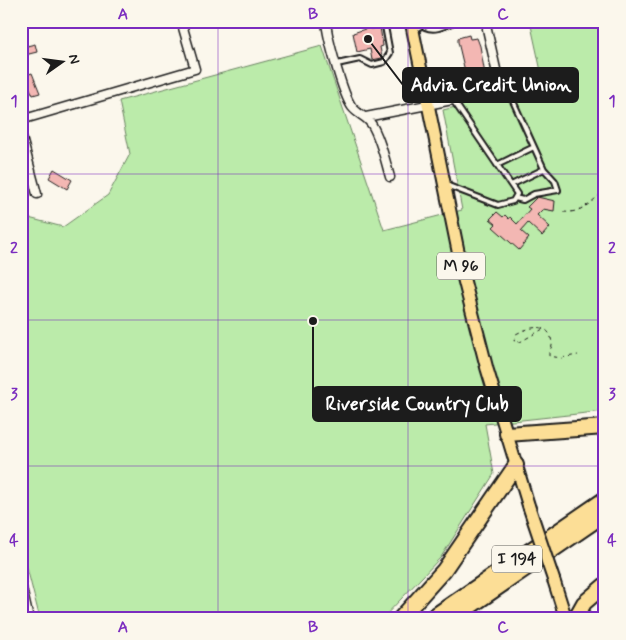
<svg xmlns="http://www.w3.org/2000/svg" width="626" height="640" viewBox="0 0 626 640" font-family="Mynerve,sans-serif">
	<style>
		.green { fill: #bbebaa; stroke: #6c8463 }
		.building { fill: #f3b7b3; stroke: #1c1c1c }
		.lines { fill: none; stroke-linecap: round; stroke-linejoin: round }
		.service-casing { stroke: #1c1c1c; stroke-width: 8 }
		.minor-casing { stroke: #1c1c1c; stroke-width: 11 }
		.primary-casing { stroke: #1c1c1c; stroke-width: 15 }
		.motorway-casing { stroke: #1c1c1c; stroke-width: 18 }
		.path { stroke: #1c1c1c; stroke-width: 1; stroke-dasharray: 4 4; stroke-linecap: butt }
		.service { stroke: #fbf7ec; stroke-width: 4 }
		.minor { stroke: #fbf7ec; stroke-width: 8 }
		.primary { stroke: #fcde96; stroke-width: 11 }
		.motorway { stroke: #fcde96; stroke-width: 14 }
		.primary-bridge-casing { stroke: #1c1c1c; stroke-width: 15; stroke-linecap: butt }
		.primary-bridge { stroke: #fcde96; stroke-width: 11 }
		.grid { fill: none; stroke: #7b2cbf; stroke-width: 1; stroke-opacity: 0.55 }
		.labels { text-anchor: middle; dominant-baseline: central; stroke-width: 4; stroke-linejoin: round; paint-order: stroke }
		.shield { fill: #fbf7ec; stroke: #5f5e5a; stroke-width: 1 }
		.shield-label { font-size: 16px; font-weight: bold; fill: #1c1c1c }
		.leader { fill: none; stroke: #1c1c1c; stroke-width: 2 }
		.callout-dot { fill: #1c1c1c; stroke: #fbf7ec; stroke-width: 2 }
		.callout { fill: #1c1c1c; stroke: #1c1c1c; stroke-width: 2 }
		.callout-label { font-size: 19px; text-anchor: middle; font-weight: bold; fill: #fff }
		.neatline { fill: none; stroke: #7b2cbf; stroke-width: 2 }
		.grid-label { font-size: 16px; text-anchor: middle; font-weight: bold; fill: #7b2cbf }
	</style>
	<rect width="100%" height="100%" fill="#fbf7ec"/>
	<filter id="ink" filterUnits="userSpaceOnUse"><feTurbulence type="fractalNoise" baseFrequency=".02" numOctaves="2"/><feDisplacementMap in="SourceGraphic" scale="10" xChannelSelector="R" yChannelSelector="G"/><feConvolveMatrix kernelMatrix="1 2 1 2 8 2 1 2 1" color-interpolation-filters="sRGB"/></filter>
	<g filter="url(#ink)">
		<path class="green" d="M530,21H605V411L485,424L494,474L441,557L382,619H40L21,544V216L63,227L108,195L130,154L119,101L322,46L384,230L462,210L443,110L544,85Z"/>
		<path class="building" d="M371,27V29L380,27L383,46L380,47L382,58L372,60L370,49L357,52L353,33Z
			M21,30H23L27,46L35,44L37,52L21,56Z
			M469,35L470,39L477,38L480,46L486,80L479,82L480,86L469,88L458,42V38Z
			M32,73L40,93L33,95L24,76Z
			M54,169L72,180L67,189L49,178Z
			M537,197L555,201L554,211L543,209L537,215L550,227L542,236L528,223L521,231L529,238L519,250L493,227L496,224L490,219L497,212L503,217L505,215L509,219L510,217L517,224L530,209L527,207Z"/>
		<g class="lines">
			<g class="service-casing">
				<path id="service" d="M326,23L337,21
					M425,27C436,32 446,25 456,21
					M414,29L435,21
					M337,64L360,59L372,65L384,62L390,53L384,21
					M500,87L503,93L513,101L544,169L511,185
					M497,165L534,147
					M446,185L498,205L513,201L517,194L453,100
					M515,198L523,200L534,194L558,190L555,181L544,169"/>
			</g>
			<g class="minor-casing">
				<path id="minor" d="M326,21C327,37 343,95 352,107C358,115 367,116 372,125C381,140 385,160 390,177
					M366,117L498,91L500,87L487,29
					M21,120L195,69L181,21
					M21,134L37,194
					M21,584L29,619"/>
			</g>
			<g class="primary-casing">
				<path id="primary" d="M411,21L464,280L487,369L529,507
					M554,581L566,619"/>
			</g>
			<g class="motorway-casing">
				<path id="motorway" d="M507,434L605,427
					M400,619L444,570L516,465
					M430,619L605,499
					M452,619L605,514
					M575,619L584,603L605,585"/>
			</g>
			<path class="path" d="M563,212C582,214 591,201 605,191
				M543,329L520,342L514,341L516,334C531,326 552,321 552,346L549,352V356L561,358L578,355"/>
			<use href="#service" class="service"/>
			<use href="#minor" class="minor"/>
			<use href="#primary" class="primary"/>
			<use href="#motorway" class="motorway"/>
			<g class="primary-bridge-casing">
				<path id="primary-bridge" d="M529,507L554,581"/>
			</g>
			<use href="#primary-bridge" class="primary-bridge"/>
		</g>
	</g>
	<path class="grid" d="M218,21V619M408,21V619M21,174H605M21,320H605M21,466H605"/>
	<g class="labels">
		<g class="shield">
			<rect x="437" y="252.5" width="48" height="27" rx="4"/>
			<rect x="492" y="545.5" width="50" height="27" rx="4"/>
		</g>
		<g class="shield-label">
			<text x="461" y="266">M 96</text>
			<text x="517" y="559">I 194</text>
		</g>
	</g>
	<path class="leader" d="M368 39L403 85M313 321L313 404"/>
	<g class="callout-dot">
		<circle cx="368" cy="39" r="5"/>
		<circle cx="313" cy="321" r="5"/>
	</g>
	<g class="callout">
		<rect x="403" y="68" width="175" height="34" rx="5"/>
		<rect x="313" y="387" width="208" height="34" rx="5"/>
	</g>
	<g class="callout-label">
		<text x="491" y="91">Advia Credit Union</text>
		<text x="417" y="410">Riverside Country Club</text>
	</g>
	<rect width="626" height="640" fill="none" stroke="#fbf7ec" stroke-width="55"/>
	<g transform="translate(62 62) rotate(76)" stroke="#fbf7ec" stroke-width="4" paint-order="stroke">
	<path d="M0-4L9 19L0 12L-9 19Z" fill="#1c1c1c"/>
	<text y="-8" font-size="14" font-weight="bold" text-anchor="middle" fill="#1c1c1c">N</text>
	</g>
	<rect x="28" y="28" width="570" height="584" class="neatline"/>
	<g class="grid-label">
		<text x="123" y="19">A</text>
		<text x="313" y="19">B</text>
		<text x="503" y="19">C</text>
		<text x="14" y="106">1</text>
		<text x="612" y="106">1</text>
		<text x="14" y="253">2</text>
		<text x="612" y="253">2</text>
		<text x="14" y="399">3</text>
		<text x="612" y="399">3</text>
		<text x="14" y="545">4</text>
		<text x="612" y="545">4</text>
		<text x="123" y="632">A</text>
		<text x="313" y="632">B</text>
		<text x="503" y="632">C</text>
	</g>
</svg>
